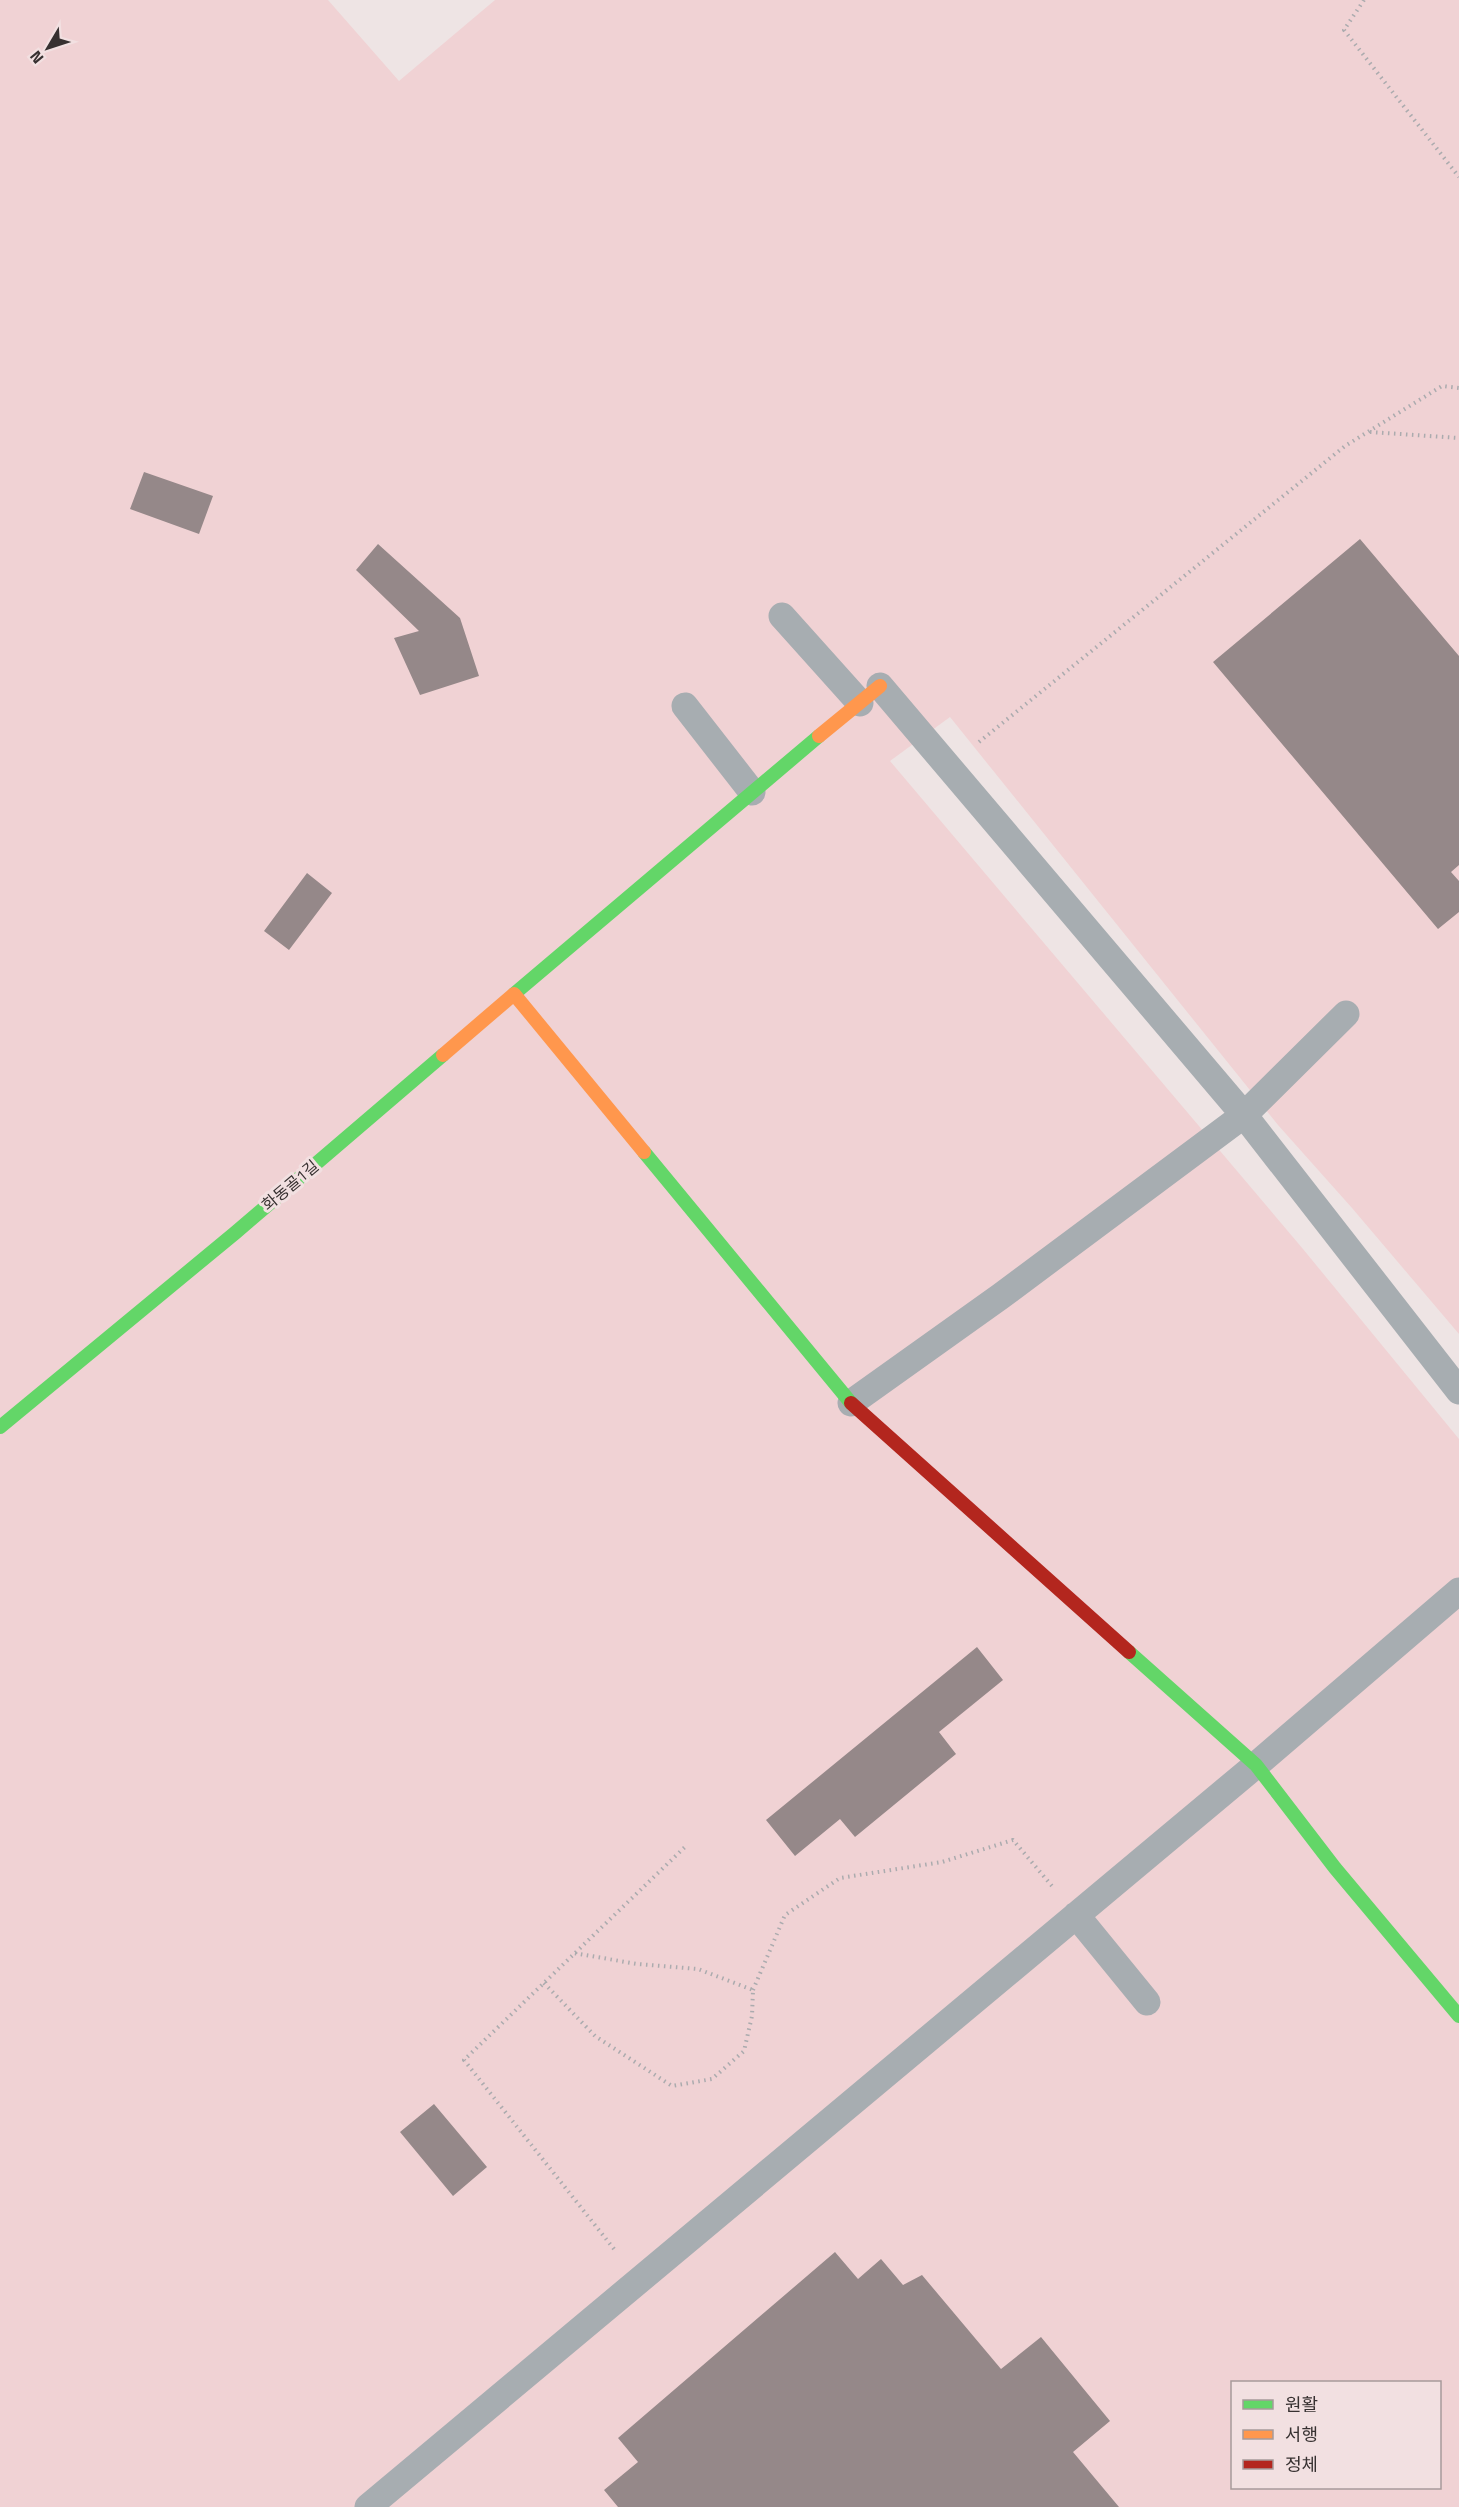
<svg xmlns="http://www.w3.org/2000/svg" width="1459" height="2507" viewBox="0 0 1459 2507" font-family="'Titillium Web','Noto Sans KR',sans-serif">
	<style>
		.green { fill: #f0d2d4; fill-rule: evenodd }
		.building { fill: #958889 }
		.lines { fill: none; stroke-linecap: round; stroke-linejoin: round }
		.path { stroke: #ababae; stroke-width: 4; stroke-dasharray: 1.5 4.5; stroke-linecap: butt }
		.lane { stroke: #a7adb1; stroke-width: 27 }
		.fast { stroke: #63d668; stroke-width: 14 }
		.slow { stroke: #ff974d; stroke-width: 14 }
		.jam { stroke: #b3261e; stroke-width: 14 }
		.labels { text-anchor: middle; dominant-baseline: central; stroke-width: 6; stroke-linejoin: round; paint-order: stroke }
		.street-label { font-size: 16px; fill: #373131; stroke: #f2e0e1 }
	</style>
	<rect width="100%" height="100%" fill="#eee4e4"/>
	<path class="green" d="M0,0H328L399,81L495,0H1459V1334L1352,1208L1278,1125L950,717L890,761L1303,1249L1459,1439V2507H0ZM1232,2382H1440V2488H1232Z"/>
	<path class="building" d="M144,472L213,496L199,534L130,509Z
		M1360,539L1459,656V865L1451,872L1459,881V912L1438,929L1213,662Z
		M378,544L460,618L479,676L420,695L394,638L419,631L356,570Z
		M307,873L332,893L289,950L264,931Z
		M977,1647L1003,1680L939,1732L956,1754L855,1837L840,1819L795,1856L766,1820Z
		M434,2104L487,2167L453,2196L400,2132Z
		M835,2252L858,2279L881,2259L903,2285L922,2275L1001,2369L1041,2337L1110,2421L1073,2452L1119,2507H618L604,2490L638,2462L618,2438Z"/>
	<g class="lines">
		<path class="path" d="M1364,0L1344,30L1459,177
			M1370,432L1459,438
			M979,742L1345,446L1442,386L1459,388
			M544,1983L595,2036L672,2086L712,2079L744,2051L752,2016L753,1990L698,1969L637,1964L574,1953
			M753,1990L785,1915L840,1878L942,1862L1013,1840L1052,1886
			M614,2249L464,2060L687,1845"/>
		<path class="lane" d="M782,616L860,703
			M880,686L1244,1115L1459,1391
			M685,706L752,792
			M851,1403L1001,1296L1244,1115L1346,1014
			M1076,1915L1147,2002
			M368,2507L1256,1765L1459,1591"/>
		<path class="fast" d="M514,994L819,736
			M644,1152L851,1403
			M0,1427L235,1233L443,1055
			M1129,1652L1256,1765L1335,1868L1459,2016"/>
		<path class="slow" d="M819,736L880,686
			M443,1055L514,994L644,1152"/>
		<path class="jam" d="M851,1403L1129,1652"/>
	</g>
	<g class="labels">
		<g class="street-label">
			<text transform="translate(290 1185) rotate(-40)">화동골1길</text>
		</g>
	</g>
	<rect x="1231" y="2381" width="210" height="108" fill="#f2e0e1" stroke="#a79a9b" stroke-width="1.5"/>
	<rect x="1243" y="2400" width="30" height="9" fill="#63d668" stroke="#a79a9b" stroke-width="1.5"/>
	<text x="1285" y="2411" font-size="18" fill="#373131">원활</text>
	<rect x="1243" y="2430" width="30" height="9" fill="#ff974d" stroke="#a79a9b" stroke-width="1.5"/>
	<text x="1285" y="2441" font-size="18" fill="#373131">서행</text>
	<rect x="1243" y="2460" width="30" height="9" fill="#b3261e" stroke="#a79a9b" stroke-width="1.5"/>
	<text x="1285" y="2471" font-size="18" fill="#373131">정체</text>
	<g transform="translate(48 48) rotate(231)" stroke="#f2e0e1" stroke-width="4.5" paint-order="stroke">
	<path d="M0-4.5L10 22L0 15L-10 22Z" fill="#373131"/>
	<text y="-9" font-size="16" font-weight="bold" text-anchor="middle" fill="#373131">N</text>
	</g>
</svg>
